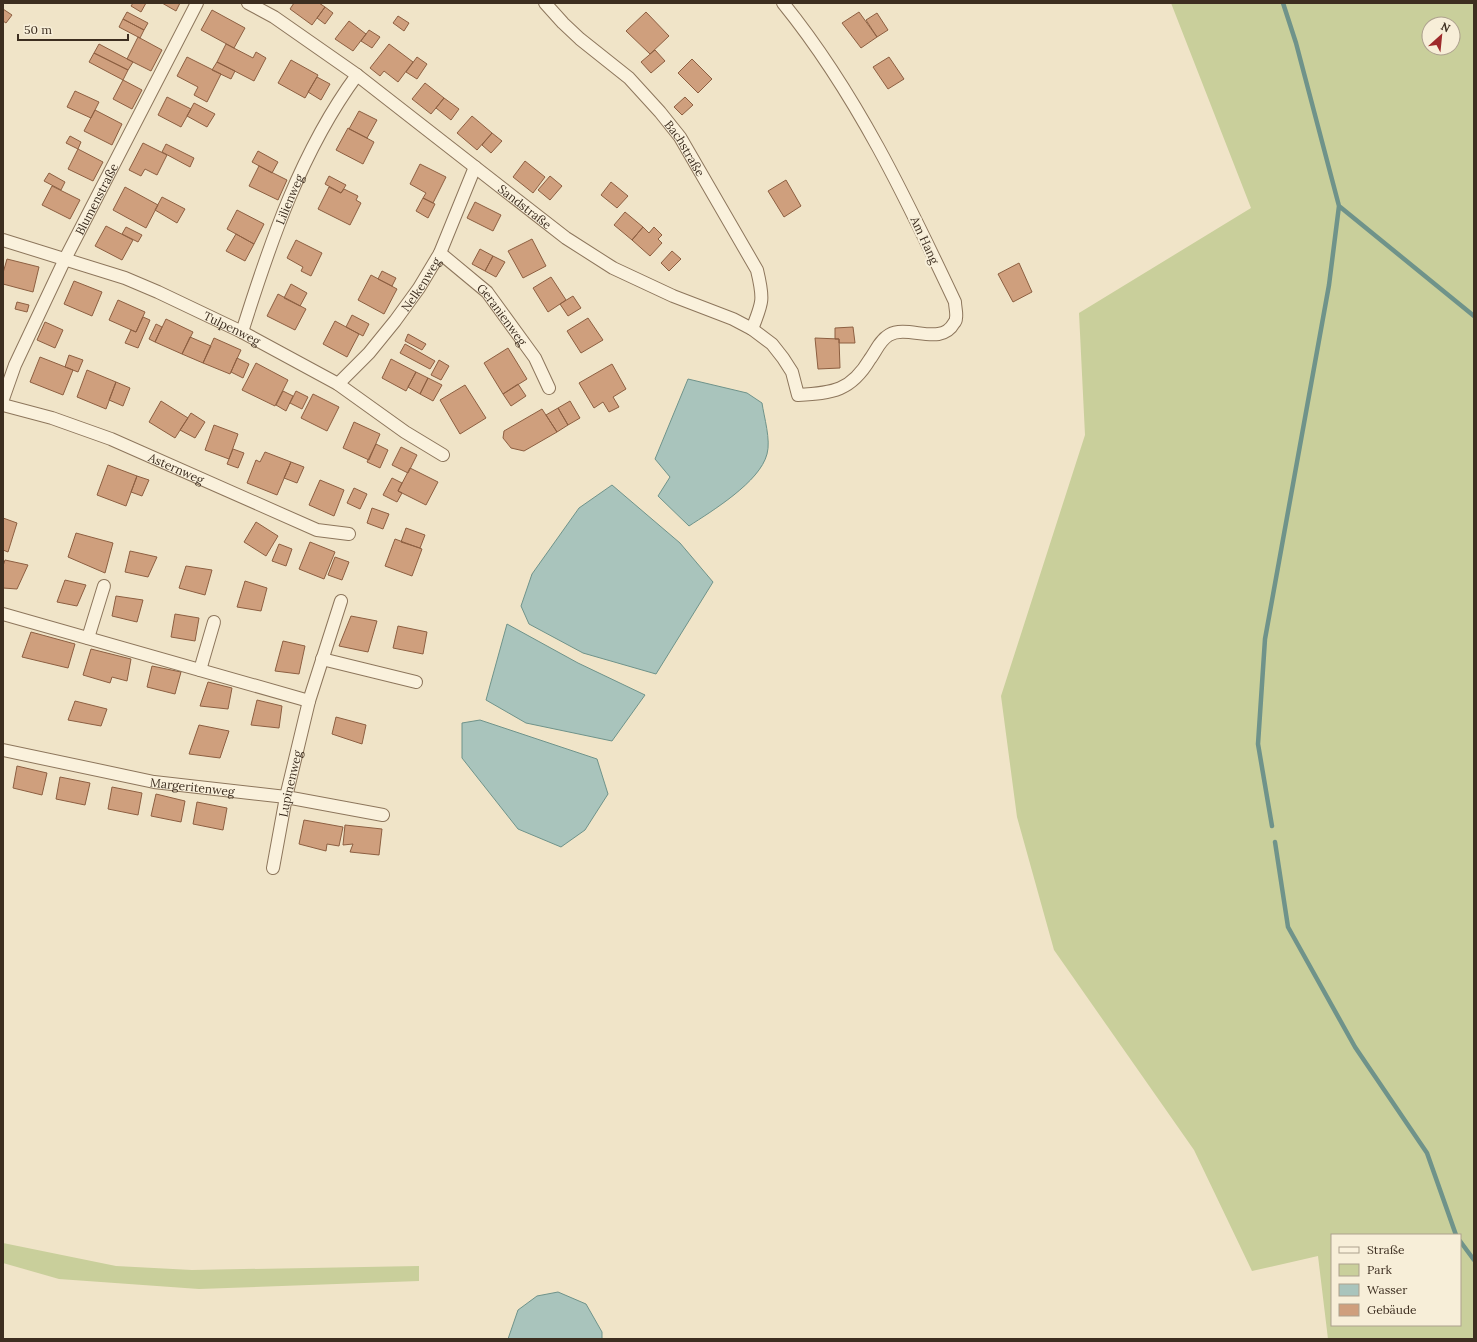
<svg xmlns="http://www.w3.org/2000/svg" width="1477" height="1342" viewBox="0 0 1477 1342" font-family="Lora,serif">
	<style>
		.green { fill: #c9cf9b; fill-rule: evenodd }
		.water { fill: #a9c4bc; stroke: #6f938a }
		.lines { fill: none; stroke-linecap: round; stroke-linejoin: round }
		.stream { stroke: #6f938a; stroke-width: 4.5 }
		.building { fill: #cf9f7d; stroke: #8d5f41 }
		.street-casing { stroke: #8d765c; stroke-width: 14 }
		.street { stroke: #faf1dc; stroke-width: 12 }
		.labels { text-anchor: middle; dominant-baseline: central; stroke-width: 4; stroke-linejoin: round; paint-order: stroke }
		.street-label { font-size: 12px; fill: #3d2e20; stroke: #f7eed8 }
	</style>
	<rect width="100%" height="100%" fill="#f0e4c8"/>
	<path class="green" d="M1171,3H1474V1339H1328L1318,1256L1252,1271L1194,1150L1054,950L1017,817L1001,696L1085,435L1079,313L1251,208ZM1429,24H1453V48H1429ZM1332,1235H1460V1325H1332Z
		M3,1243L116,1266L192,1270L419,1266V1281L199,1289L59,1279L3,1263Z"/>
	<path class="water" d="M688,379L747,393L762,403C764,417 771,440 767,454C760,482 712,511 689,526L658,496L670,477L655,459Z
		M612,485L680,543L713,582L656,674L583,653L529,624L521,606L532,574L579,508Z
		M507,624L578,663L645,695L612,741L526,723L486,700Z
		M480,720L597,759L608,794L585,830L561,847L518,829L462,758V723Z
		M558,1292L586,1304L602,1332V1339H508L518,1310L537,1296Z"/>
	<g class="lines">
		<path class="stream" d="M1283,3L1296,43L1339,206L1474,316
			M1272,826L1258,744L1265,639L1329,285L1339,206
			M1275,842L1288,927L1355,1047L1427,1153L1456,1235
			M1460,1241L1474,1260"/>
	</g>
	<path class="building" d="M133,3H146L141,12L131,6Z
		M162,3H180L176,11Z
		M294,3H319L325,7L312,25L290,9Z
		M325,7L333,13L325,24L317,18Z
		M3,9L12,15L6,23L3,21Z
		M212,10L245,28L234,48L201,30Z
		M127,12L148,23L144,30L123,19Z
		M646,12L669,36L650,54L626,31Z
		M859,12L877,37L861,48L842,23Z
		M877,13L888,30L877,37L866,20Z
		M398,16L409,23L404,31L393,23Z
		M123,19L144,30L140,38L119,27Z
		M349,21L366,34L353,51L335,39Z
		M369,30L380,37L372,48L361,41Z
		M138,37L162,50L151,71L127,59Z
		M99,44L133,62L128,70L94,53Z
		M226,44L253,58L256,52L266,58L254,81L217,62Z
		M389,44L413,62L398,82L384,71L380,76L370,68Z
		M655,50L665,61L651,73L641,62Z
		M94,53L128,70L123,80L89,62Z
		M187,57L221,74L207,102L194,95L198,87L177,76Z
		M417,57L427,64L417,79L406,72Z
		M889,57L904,79L888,89L873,67Z
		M692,59L712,79L698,93L678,73Z
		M291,60L318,75L305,98L278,83Z
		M217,62L235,71L231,79L212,70Z
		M317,77L330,84L321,100L308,92Z
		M123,80L142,90L132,109L113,99Z
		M425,83L444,98L431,114L412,99Z
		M75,91L99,102L91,118L67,107Z
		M167,97L191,109L181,127L158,115Z
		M685,97L693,105L682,115L674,107Z
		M444,98L459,109L451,120L436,108Z
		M194,103L215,114L207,127L187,116Z
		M95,110L122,124L112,145L84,131Z
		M359,111L377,120L367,138L349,129Z
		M472,116L492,133L477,150L457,133Z
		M348,128L374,142L363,164L336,150Z
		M492,133L502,141L491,153L482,145Z
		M70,136L81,142L78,149L66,143Z
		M143,143L167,155L157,175L145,169L141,176L129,170Z
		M166,144L194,158L190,167L162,152Z
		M78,149L103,162L93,181L68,169Z
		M258,151L278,162L272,173L252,162Z
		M525,161L545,177L533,193L513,177Z
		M420,164L446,177L433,203L423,198L426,193L410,184Z
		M259,166L287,180L278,200L249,186Z
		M49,173L65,182L61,190L44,181Z
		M329,176L346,185L341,193L325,184Z
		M550,176L562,186L550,200L538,190Z
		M786,180L801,206L784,217L768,191Z
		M611,182L628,196L617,208L601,195Z
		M52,186L80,200L70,219L42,205Z
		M125,187L158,205L146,228L113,210Z
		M329,187L341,193L344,189L358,196L356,200L361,203L350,225L318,209Z
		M162,197L185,209L177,223L155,210Z
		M423,198L435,204L428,218L416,211Z
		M475,202L501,215L493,231L467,218Z
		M237,210L264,224L254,244L227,229Z
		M625,212L643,227L632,240L614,225Z
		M106,226L133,240L122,260L95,246Z
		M126,227L142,235L138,242L122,234Z
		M643,227L649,233L654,227L662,235L658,239L662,243L650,256L632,240Z
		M236,234L254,244L245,261L226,251Z
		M532,239L546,266L523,278L508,251Z
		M296,240L322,253L311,276L301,271L303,267L287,258Z
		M480,249L493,256L485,271L472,264Z
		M672,251L681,259L669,271L661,263Z
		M493,256L505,262L496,277L485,271Z
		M7,259L39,267L33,292L3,284V273Z
		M1019,263L1032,292L1013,302L998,274Z
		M382,271L396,278L392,286L378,279Z
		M371,275L397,289L384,314L358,300Z
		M551,277L566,300L548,312L533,288Z
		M74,281L102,292L92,316L64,304Z
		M291,284L307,293L300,306L284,298Z
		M278,294L306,309L295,330L267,316Z
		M573,296L581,308L568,316L560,304Z
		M118,300L145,312L136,332L109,320Z
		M17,302L29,305L27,312L15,309Z
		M352,315L369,324L363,336L346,327Z
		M143,317L150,320L138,348L125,343L131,330L136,332Z
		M588,318L603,340L581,353L567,331Z
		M166,319L193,332L182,354L155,342Z
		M335,321L359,334L347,357L323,344Z
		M45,322L63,330L55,348L37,340Z
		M156,324L162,327L155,342L149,339Z
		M853,327L855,343H839V339H835V328Z
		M408,334L426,344L422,350L405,341Z
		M190,337L211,346L203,363L182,354Z
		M214,338L241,350L230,374L203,363Z
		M815,338L839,339L840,368L818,369Z
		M405,344L435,361L430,369L400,353Z
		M508,348L527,379L503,394L484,363Z
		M69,355L83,360L78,372L65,367Z
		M40,357L73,370L63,395L30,382Z
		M237,358L249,364L243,378L231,372Z
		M391,359L416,372L406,391L382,378Z
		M439,360L449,366L441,380L431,375Z
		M256,363L288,380L275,406L242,390Z
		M612,364L626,389L613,397L619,407L609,412L603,402L594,408L579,383Z
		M87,370L116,382L106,409L77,397Z
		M416,372L428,378L420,394L408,387Z
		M428,378L442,385L433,401L420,394Z
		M116,382L130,388L123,406L109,400Z
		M518,384L526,396L511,406L503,394Z
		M465,385L486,418L460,434L440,400Z
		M283,391L293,396L286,411L276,405Z
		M296,391L308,397L302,409L290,403Z
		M313,394L339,407L327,431L301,418Z
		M161,401L188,418L175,438L149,422Z
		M570,401L580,418L568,425L558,408Z
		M558,408L568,425L557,432L546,415Z
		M542,409L557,432L524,451L511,448L503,438L504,431Z
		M191,413L205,422L195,438L180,430Z
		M354,422L380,434L369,460L343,448Z
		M214,425L238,434L229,459L205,450Z
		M376,444L388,450L380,468L367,462Z
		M401,447L417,455L408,473L392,465Z
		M233,449L244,453L238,468L227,464Z
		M265,452L291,462L277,495L247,483L256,460L260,462Z
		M291,462L304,467L297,483L284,478Z
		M108,465L137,476L126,506L97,495Z
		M410,468L438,482L426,505L398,491Z
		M137,476L149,480L142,496L131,492Z
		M392,478L402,483L398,491L402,493L397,502L383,495Z
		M320,480L344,490L334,516L309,505Z
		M354,488L367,494L360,509L347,503Z
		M372,508L389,514L383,529L367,523Z
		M3,518L17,523L8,552L3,550Z
		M256,522L278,536L266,556L244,542Z
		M406,528L425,535L420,548L401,542Z
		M76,533L113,543L105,573L68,557Z
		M395,539L422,549L412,576L385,566Z
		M310,542L335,552L324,579L299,569Z
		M279,544L292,549L286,566L272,561Z
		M130,551L157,557L148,577L125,572Z
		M335,557L349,562L342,580L328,575Z
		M5,560L28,565L17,589L3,588V566Z
		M186,566L212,570L205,595L179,588Z
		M65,580L86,585L77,606L57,602Z
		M245,581L267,588L261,611L237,607Z
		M116,596L143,600L137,622L112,616Z
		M175,614L199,618L195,641L171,637Z
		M351,616L377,621L368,652L339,646Z
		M398,626L427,632L423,654L393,648Z
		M31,632L75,644L68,668L22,657Z
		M283,641L305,646L299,674L275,671Z
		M91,649L131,659L127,681L112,677L110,683L83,675Z
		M152,666L181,672L175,694L147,687Z
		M208,682L232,688L228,709L200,706Z
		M257,700L282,706L279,728L251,725Z
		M75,701L107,709L101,726L68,720Z
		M336,717L366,725L362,744L332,734Z
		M199,725L229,731L220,758L189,754Z
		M17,766L47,773L42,795L13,788Z
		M60,777L90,783L85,805L56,799Z
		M112,787L142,793L138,815L108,809Z
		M156,794L185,801L181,822L151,816Z
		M197,802L227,808L223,830L193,824Z
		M304,820L343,827L339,846L327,844L326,851L299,844Z
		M345,825L382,829L379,855L350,852L353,844L343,845Z"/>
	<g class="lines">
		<g class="street-casing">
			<g id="street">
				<path id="s1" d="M248,3L274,17L357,75L566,238L613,268L673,296L733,319L752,329L772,344L783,358L792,372L798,395C833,393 851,391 870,359C876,351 880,340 889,335C908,324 941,347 954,323C955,322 956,319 956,318C957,313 955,307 955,302C906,198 856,93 783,3"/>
				<path id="s2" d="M545,3L563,23L580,39L629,78L660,112L680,137L757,270C764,299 763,302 752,329"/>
				<path id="s3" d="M3,240L125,278L158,292L242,332L338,384L405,432L443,455"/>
				<path id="s4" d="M440,253L487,292L535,358L549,388"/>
				<path id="s5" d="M242,332C270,243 301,151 357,75"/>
				<path id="s6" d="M338,384L369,353L395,321L419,288L440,253L475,167"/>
				<path id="s7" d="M3,399L15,365L65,259L197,3"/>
				<path id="s8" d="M3,405L52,418L111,439L317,530L349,534"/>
				<path d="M3,614L309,701"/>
				<path d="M88,638L104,586"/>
				<path d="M322,659L416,682"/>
				<path d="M200,670L214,622"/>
				<path id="s9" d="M3,750L154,782L286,797L383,815"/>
				<path id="s10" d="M273,868L286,797L309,701L341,601"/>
			</g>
		</g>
		<use href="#street" class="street"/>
	</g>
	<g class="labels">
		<g class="street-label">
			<text stroke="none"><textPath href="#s2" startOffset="203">Bachstraße</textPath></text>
			<text stroke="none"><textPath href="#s7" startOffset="221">Blumenstraße</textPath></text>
			<text stroke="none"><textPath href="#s5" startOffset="141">Lilienweg</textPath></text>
			<text stroke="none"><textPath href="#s1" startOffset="344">Sandstraße</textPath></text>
			<text transform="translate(925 240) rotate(65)">Am Hang</text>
			<text stroke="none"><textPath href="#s6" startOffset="130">Nelkenweg</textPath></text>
			<text stroke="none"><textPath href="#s4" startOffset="88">Geranienweg</textPath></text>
			<text stroke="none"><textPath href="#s3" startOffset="246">Tulpenweg</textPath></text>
			<text stroke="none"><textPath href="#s8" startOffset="185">Asternweg</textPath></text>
			<text stroke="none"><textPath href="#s10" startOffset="86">Lupinenweg</textPath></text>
			<text stroke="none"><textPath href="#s9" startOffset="193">Margeritenweg</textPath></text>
		</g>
	</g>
	<rect width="1477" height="1342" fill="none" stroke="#3d2e20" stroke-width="8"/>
	<rect x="1331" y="1234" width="130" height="92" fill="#f7eed8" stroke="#ada18e"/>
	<rect x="1339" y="1247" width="20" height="6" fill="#faf1dc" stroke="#ada18e"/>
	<text x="1367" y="1254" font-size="12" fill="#3d2e20">Straße</text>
	<rect x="1339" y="1264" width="20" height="12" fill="#c9cf9b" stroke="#ada18e"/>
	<text x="1367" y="1274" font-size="12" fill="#3d2e20">Park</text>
	<rect x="1339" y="1284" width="20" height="12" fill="#a9c4bc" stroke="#ada18e"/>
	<text x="1367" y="1294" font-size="12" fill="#3d2e20">Wasser</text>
	<rect x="1339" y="1304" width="20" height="12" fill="#cf9f7d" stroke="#ada18e"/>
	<text x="1367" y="1314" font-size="12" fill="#3d2e20">Gebäude</text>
	<g transform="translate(1441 36) rotate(27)"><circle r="19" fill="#f7eed8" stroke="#ada18e"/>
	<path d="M0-3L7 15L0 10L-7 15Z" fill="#9e2a2b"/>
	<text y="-6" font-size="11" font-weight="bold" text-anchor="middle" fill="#3d2e20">N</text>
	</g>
	<path d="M18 34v6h110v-6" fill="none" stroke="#3d2e20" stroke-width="2"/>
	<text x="24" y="34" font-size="12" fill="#3d2e20" stroke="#f7eed8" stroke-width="3" paint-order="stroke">50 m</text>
</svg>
